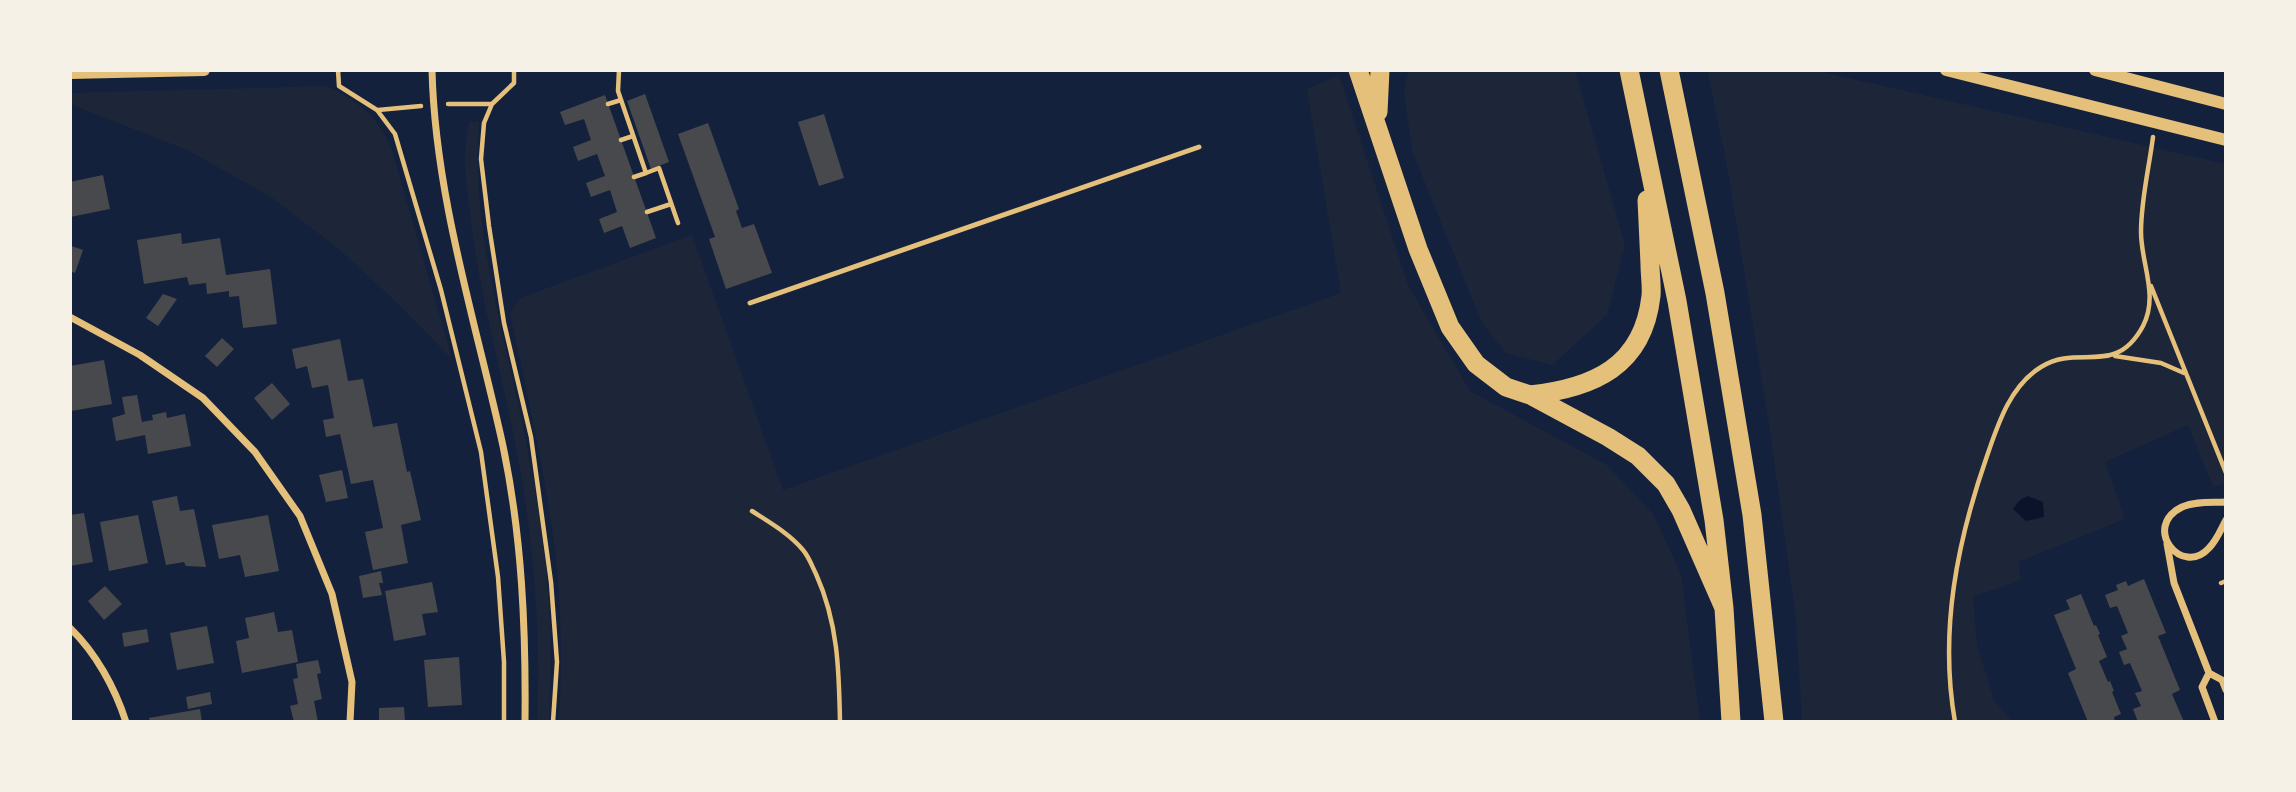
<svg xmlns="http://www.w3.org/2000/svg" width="2296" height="792" viewBox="0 0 2296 792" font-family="'Titillium Web',sans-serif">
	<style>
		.green { fill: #1d2539 }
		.water { fill: #0b132b }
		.building { fill: #48494c }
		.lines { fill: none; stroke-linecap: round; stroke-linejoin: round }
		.path { stroke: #e5c07b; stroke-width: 4.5 }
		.service { stroke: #e5c07b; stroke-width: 5 }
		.minor { stroke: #e5c07b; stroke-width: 7 }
		.tertiary { stroke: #e5c07b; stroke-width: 12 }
		.motorway { stroke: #e5c07b; stroke-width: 19 }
	</style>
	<rect width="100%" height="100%" fill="#14213d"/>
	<path class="green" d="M1409,70H1575L1625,245L1607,315L1552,365L1506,353L1482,323L1412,151L1404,90Z
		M1707,70H1813L2226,164V483L2213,487L2188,425L2105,462L2125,519L2018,562L2021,580L1973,597L1977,645L1994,700L2013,722H1802L1796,619L1769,424L1726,160Z
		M1339,75L1408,285L1470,391L1607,465L1653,514L1681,574L1700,722H559C562,665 562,608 555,551C545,471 527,393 510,314L520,298L692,235L783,490L1341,293L1307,89Z
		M327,86C359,102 375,114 391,147L452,359L394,300L340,250L271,197L187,150L70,104V93Z
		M469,122H479C470,236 509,347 529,457C538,505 546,556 549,605C552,644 550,683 549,722H537C541,635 534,548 519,463C504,379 479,297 470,212C468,193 464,173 465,154C465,143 467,132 469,122Z"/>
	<path class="water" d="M2028,496L2043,502L2044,517L2026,521L2013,509L2020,500Z"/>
	<path class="building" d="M645,94L669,162L651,169L627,101Z
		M605,95L656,238L630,248L622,226L604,233L599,219L617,212L610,190L591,197L586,183L605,176L597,154L578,161L573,147L591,140L584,119L565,125L560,112Z
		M824,114L844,178L819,186L798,122Z
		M708,123L739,209L736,211L742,228L754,224L772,273L726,289L709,239L715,237L678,134Z
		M103,175L110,209L70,217V182Z
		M181,233L182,244L220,238L226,275L270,269L277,324L243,328L239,296L229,297V291L207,294L206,283L189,285L187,277L144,284L137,240Z
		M71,246L83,250L75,273L70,271Z
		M163,294L177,299L158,326L146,318Z
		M222,338L234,349L217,367L205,356Z
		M340,339L348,381L363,379L373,427L397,423L407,472L410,471L421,520L401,525L408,563L373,570L365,532L383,528L373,480L351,484L340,434L326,437L323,420L334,418L328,385L312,388L307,366L296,369L292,349Z
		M104,360L112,404L71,411L70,366Z
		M272,383L290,404L272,420L254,398Z
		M137,395L142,422L153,420L152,415L166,412L167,418L185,414L191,446L148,454L145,435L116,441L112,418L125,414L122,397Z
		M342,470L348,498L326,502L319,475Z
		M177,496L180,511L194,509L206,567L186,566L184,562L166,565L152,501Z
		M84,513L93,562L70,566V515Z
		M138,515L148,563L109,571L100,522Z
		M268,515L279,571L245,577L240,555L219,559L212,525Z
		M381,571L383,583H379L382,595L363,598L359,576Z
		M2144,579L2166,633L2158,636L2180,690L2172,694L2184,722H2145L2144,720L2138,722L2133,709L2141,706L2135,693L2142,691L2130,663L2124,665L2119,652L2127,649L2121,636L2128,633L2117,606L2110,608L2105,595L2118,590L2116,585L2126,581L2128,586Z
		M432,582L438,612L422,614L426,635L394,641L385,591Z
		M105,586L122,604L104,620L88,601Z
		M2081,594L2094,626L2096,625L2100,634L2098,635L2107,657L2099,661L2108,682L2110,681L2114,691L2112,692L2121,714L2114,717L2115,722H2088L2068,673L2076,669L2054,615L2070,609L2066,600Z
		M274,612L278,632L292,630L298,662L242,673L236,641L249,638L245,618Z
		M207,626L214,663L177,670L170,633Z
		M147,629L149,642L124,647L122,633Z
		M459,657L462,705L428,707L424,660Z
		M318,660L321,673L317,674L322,699L314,701L318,722H294L290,706L298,704L293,679L298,678L296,664Z
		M210,692L212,704L188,709L186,697Z
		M404,707L405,722H379V708Z
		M200,709L202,722H150L149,718Z"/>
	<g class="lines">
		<path class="path" d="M338,70L339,86L377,110L395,134L441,290L481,452L498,577L504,662V722
			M514,70V83L492,104L484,123L481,159L489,226L504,323L531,437L551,582L557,662L553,722
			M619,70L618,91L646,173L659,168L678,223
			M448,104H491
			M608,104L621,100
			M378,110L421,106
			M621,140L633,136
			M634,177L646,173
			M647,212L671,204
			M2151,286L2226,473
			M2115,356L2161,363L2184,373
			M752,511C769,522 790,534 803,550C809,557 812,566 816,574C838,623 839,669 840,722
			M2221,583L2226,581
			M1955,722C1939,631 1957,542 1987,456C1998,424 2010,386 2041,367C2079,343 2115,378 2143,326C2159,295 2141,264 2141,232C2141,200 2149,168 2153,137"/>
		<path class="service" d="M750,303L1199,147"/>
		<path class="minor" d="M432,70C435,196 476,323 503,446C522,537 526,630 525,722
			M70,317L140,355L203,398L255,452L300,516L332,594L352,682L350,722
			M2226,502C2212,503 2196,501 2182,507C2141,527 2182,578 2209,548C2217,540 2221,529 2226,520
			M2167,544L2174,583L2209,673L2222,680L2226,690
			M70,628C96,653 115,688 126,722
			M2209,673L2202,687L2215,722"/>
		<path class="tertiary" d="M1946,70L2226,140
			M2095,70L2226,104
			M70,73L204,70"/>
		<path class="motorway" d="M1358,70L1418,249L1450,327L1476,364L1506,387L1530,395L1608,437L1638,456L1666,484L1681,510L1724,608
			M1629,70L1677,301L1714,520L1724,608L1731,722
			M1669,70L1715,293L1752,515L1774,722
			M1378,112L1380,70
			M1530,395C1593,388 1643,367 1651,296C1652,286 1650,275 1650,264C1649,243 1648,221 1647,200"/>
	</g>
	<rect width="2296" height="792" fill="none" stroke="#f6f1e7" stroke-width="144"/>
</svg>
